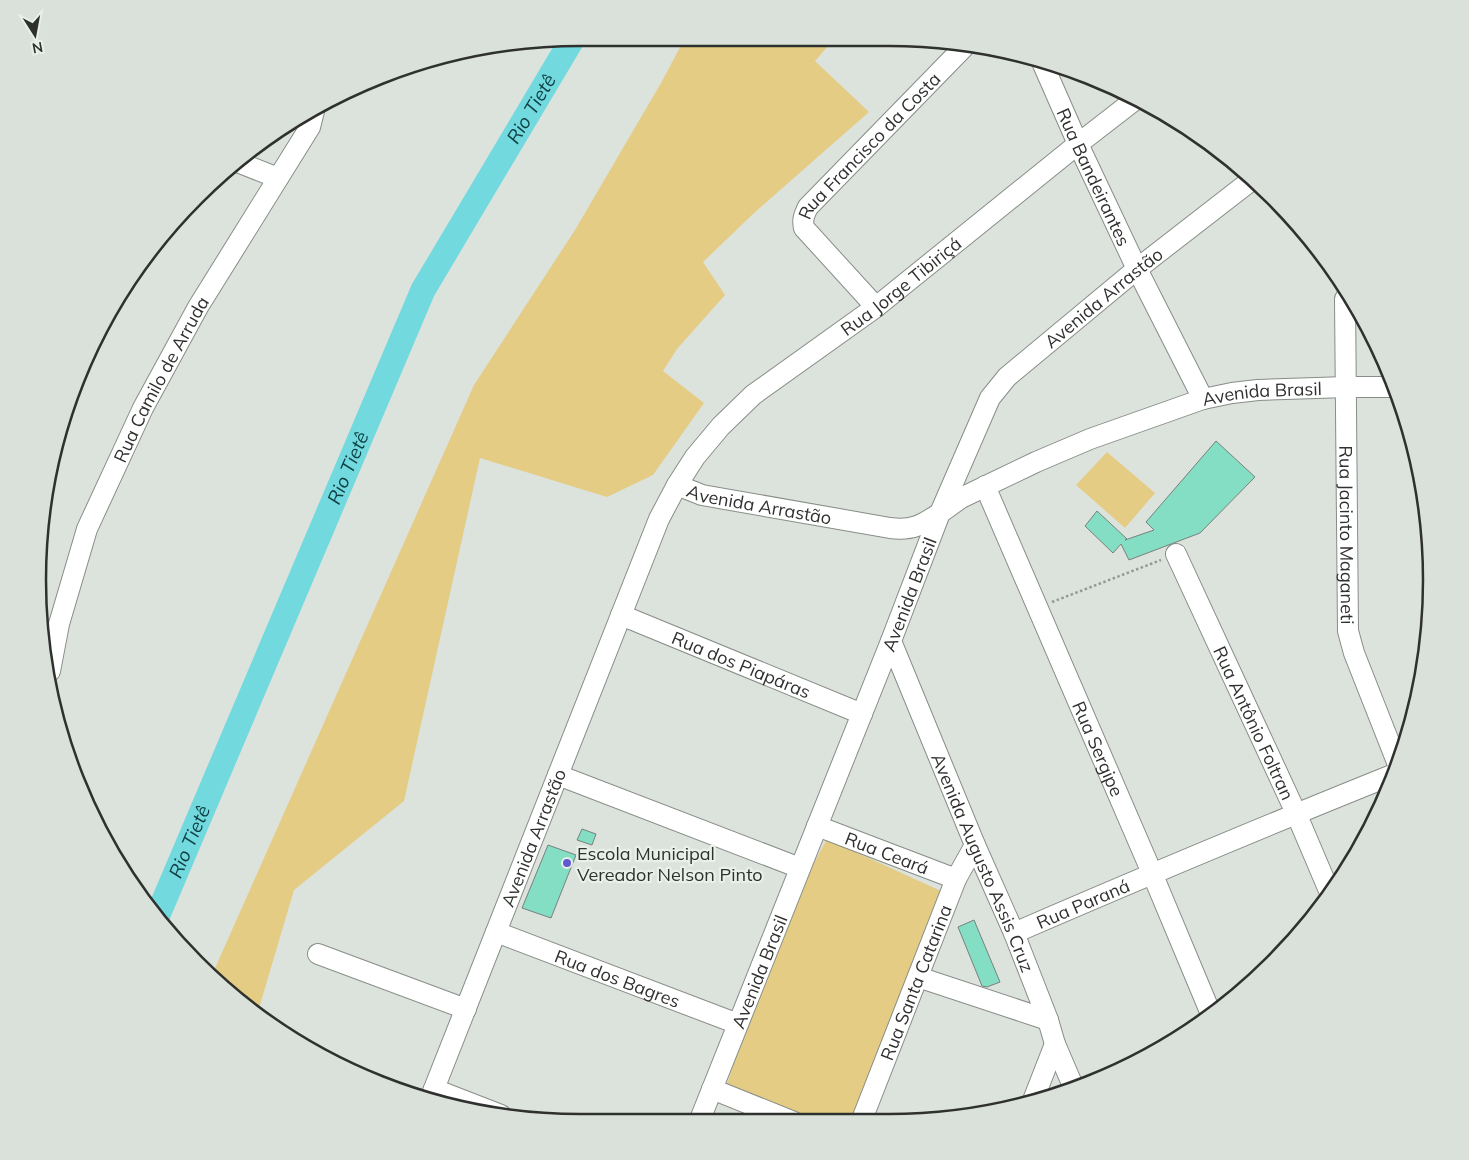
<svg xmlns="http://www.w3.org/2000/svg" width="1469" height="1160" viewBox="0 0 1469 1160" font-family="Mulish,sans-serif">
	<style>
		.green { fill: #e5cc84 }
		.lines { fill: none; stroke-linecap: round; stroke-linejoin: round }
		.river { stroke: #72d9df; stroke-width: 25 }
		.building { fill: #83dec3; stroke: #78817e }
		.minor-casing { stroke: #878d87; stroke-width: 22 }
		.path { stroke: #939893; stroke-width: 2.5; stroke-dasharray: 2.5 2.5; stroke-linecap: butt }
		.minor { stroke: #fff; stroke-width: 20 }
		.poi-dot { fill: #6159d1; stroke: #e9f0e9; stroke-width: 2 }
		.labels { text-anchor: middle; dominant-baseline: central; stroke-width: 4.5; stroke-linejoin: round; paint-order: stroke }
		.street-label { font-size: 18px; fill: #2f312f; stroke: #e9f0e9 }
		.poi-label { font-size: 18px; fill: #2f312f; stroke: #e9f0e9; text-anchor: start }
		.water-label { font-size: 19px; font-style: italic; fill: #0d3f41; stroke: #e9f0e9 }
		.rim { fill: none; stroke: #2f312f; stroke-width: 2.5 }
	</style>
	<rect width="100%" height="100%" fill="#dce3dc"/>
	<path class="green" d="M685,38H835L815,61L869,112L753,214L703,262L725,295L677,349L663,371L704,403L653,475L607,497L480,458L404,801L294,890L257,1015L250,1011L212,975L474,385L575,230L661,83Z
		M1107,452L1155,493L1125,528L1076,485Z
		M827,839L941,891L854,1122H820L727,1084L732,1069H731L746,1028L810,870Z"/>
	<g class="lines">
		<path class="river" id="s1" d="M157,917L423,290L573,38"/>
	</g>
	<path class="building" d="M1216,441L1255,477L1200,533L1129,560L1121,544L1113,553L1085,526L1097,511L1127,539L1125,540L1154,530L1146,522Z
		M582,829L596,834L592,845L577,840Z
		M548,845L576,855L551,918L522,908Z
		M974,920L1000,982L987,987L982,986L958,927Z"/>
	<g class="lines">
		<g class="minor-casing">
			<g id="minor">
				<path id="s2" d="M1042,62L1078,144L1137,269L1203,399"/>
				<path d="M240,163L278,178"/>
				<path id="s3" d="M1345,299L1348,631L1354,653L1397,762"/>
				<path id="s4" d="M876,307L804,228C802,220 804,215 808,207L964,47"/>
				<path id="s5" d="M677,485L702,495L890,528C912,531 922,525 940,513L990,398L1007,377L1137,269L1253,179"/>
				<path id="s6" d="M985,486L1152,873L1211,1014"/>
				<path id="s7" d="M1176,554L1296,813L1330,893"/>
				<path id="s8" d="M621,615L862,714"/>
				<path id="s9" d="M891,641L975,845L1014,933L1048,1020L1055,1044L1073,1086"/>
				<path id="s10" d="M50,671L59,624L87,529L143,408L198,307L310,127L315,107"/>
				<path d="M558,775L800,868"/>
				<path id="s11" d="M817,826L956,879"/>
				<path id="s12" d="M496,932L738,1024"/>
				<path id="s13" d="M1014,933C1139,879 1265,826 1392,775"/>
				<path d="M318,954L466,1009"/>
				<path d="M918,977L1048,1020"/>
				<path d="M434,1089L501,1115"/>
				<path d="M712,1089L794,1122"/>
				<path id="s14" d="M430,1099L659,519L677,485L695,457L721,426L753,395L876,307L1078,144L1136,99"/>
				<path d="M1032,1103L1055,1044"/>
				<path id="s15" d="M699,1122L891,641L940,513L961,498L1036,462L1090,439L1203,399L1232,393L1258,390L1347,387H1394"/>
				<path id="s16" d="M861,1122L956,879L975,845"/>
			</g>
		</g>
		<path class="path" d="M1052,602L1161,560"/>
		<use href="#minor" class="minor"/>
	</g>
	<circle class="poi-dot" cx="567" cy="863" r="5"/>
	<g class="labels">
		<g class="street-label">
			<text stroke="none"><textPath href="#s4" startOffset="215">Rua Francisco da Costa</textPath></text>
			<text stroke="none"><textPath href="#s2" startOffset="126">Rua Bandeirantes</textPath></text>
			<text stroke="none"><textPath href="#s14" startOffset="964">Rua Jorge Tibiriçá</textPath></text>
			<text stroke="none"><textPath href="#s5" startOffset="549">Avenida Arrastão</textPath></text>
			<text stroke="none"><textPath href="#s10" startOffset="314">Rua Camilo de Arruda</textPath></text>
			<text stroke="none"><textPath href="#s15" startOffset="1002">Avenida Brasil</textPath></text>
			<text stroke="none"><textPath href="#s5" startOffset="85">Avenida Arrastão</textPath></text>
			<text stroke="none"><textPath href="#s3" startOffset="236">Rua Jacinto Maganeti</textPath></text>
			<text stroke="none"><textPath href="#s15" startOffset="568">Avenida Brasil</textPath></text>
			<text stroke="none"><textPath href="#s8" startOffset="130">Rua dos Piapáras</textPath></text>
			<text stroke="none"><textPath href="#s7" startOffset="186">Rua Antônio Foltran</textPath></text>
			<text stroke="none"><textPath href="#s6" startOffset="286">Rua Sergipe</textPath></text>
			<text stroke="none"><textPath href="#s14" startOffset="281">Avenida Arrastão</textPath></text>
			<text stroke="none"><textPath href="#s11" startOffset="75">Rua Ceará</textPath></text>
			<text stroke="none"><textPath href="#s9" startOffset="240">Avenida Augusto Assis Cruz</textPath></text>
			<text stroke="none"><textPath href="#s13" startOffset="75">Rua Paraná</textPath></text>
			<text stroke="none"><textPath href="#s15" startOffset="162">Avenida Brasil</textPath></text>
			<text stroke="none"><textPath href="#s12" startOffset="130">Rua dos Bagres</textPath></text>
			<text stroke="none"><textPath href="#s16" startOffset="150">Rua Santa Catarina</textPath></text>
		</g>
		<g class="poi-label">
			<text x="577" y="853">Escola Municipal<tspan x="577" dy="21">Vereador Nelson Pinto</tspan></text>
		</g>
		<g class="water-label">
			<text stroke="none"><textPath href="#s1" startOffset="892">Rio Tietê</textPath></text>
			<text stroke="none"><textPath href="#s1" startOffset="488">Rio Tietê</textPath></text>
			<text stroke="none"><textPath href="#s1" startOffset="82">Rio Tietê</textPath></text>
		</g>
	</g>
	<path d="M0 0H1469V1160H0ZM580 46H889A534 534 0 0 1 1423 580V580A534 534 0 0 1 889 1114H580A534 534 0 0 1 46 580V580A534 534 0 0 1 580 46Z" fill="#dae1da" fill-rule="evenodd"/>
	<path class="rim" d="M580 46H889A534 534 0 0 1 1423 580V580A534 534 0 0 1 889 1114H580A534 534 0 0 1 46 580V580A534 534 0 0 1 580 46Z"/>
	<g transform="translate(35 35) rotate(169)" stroke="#e9f0e9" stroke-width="4" paint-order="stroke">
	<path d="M0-4L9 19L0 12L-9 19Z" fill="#2f312f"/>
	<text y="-8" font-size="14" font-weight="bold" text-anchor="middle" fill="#2f312f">N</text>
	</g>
</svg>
